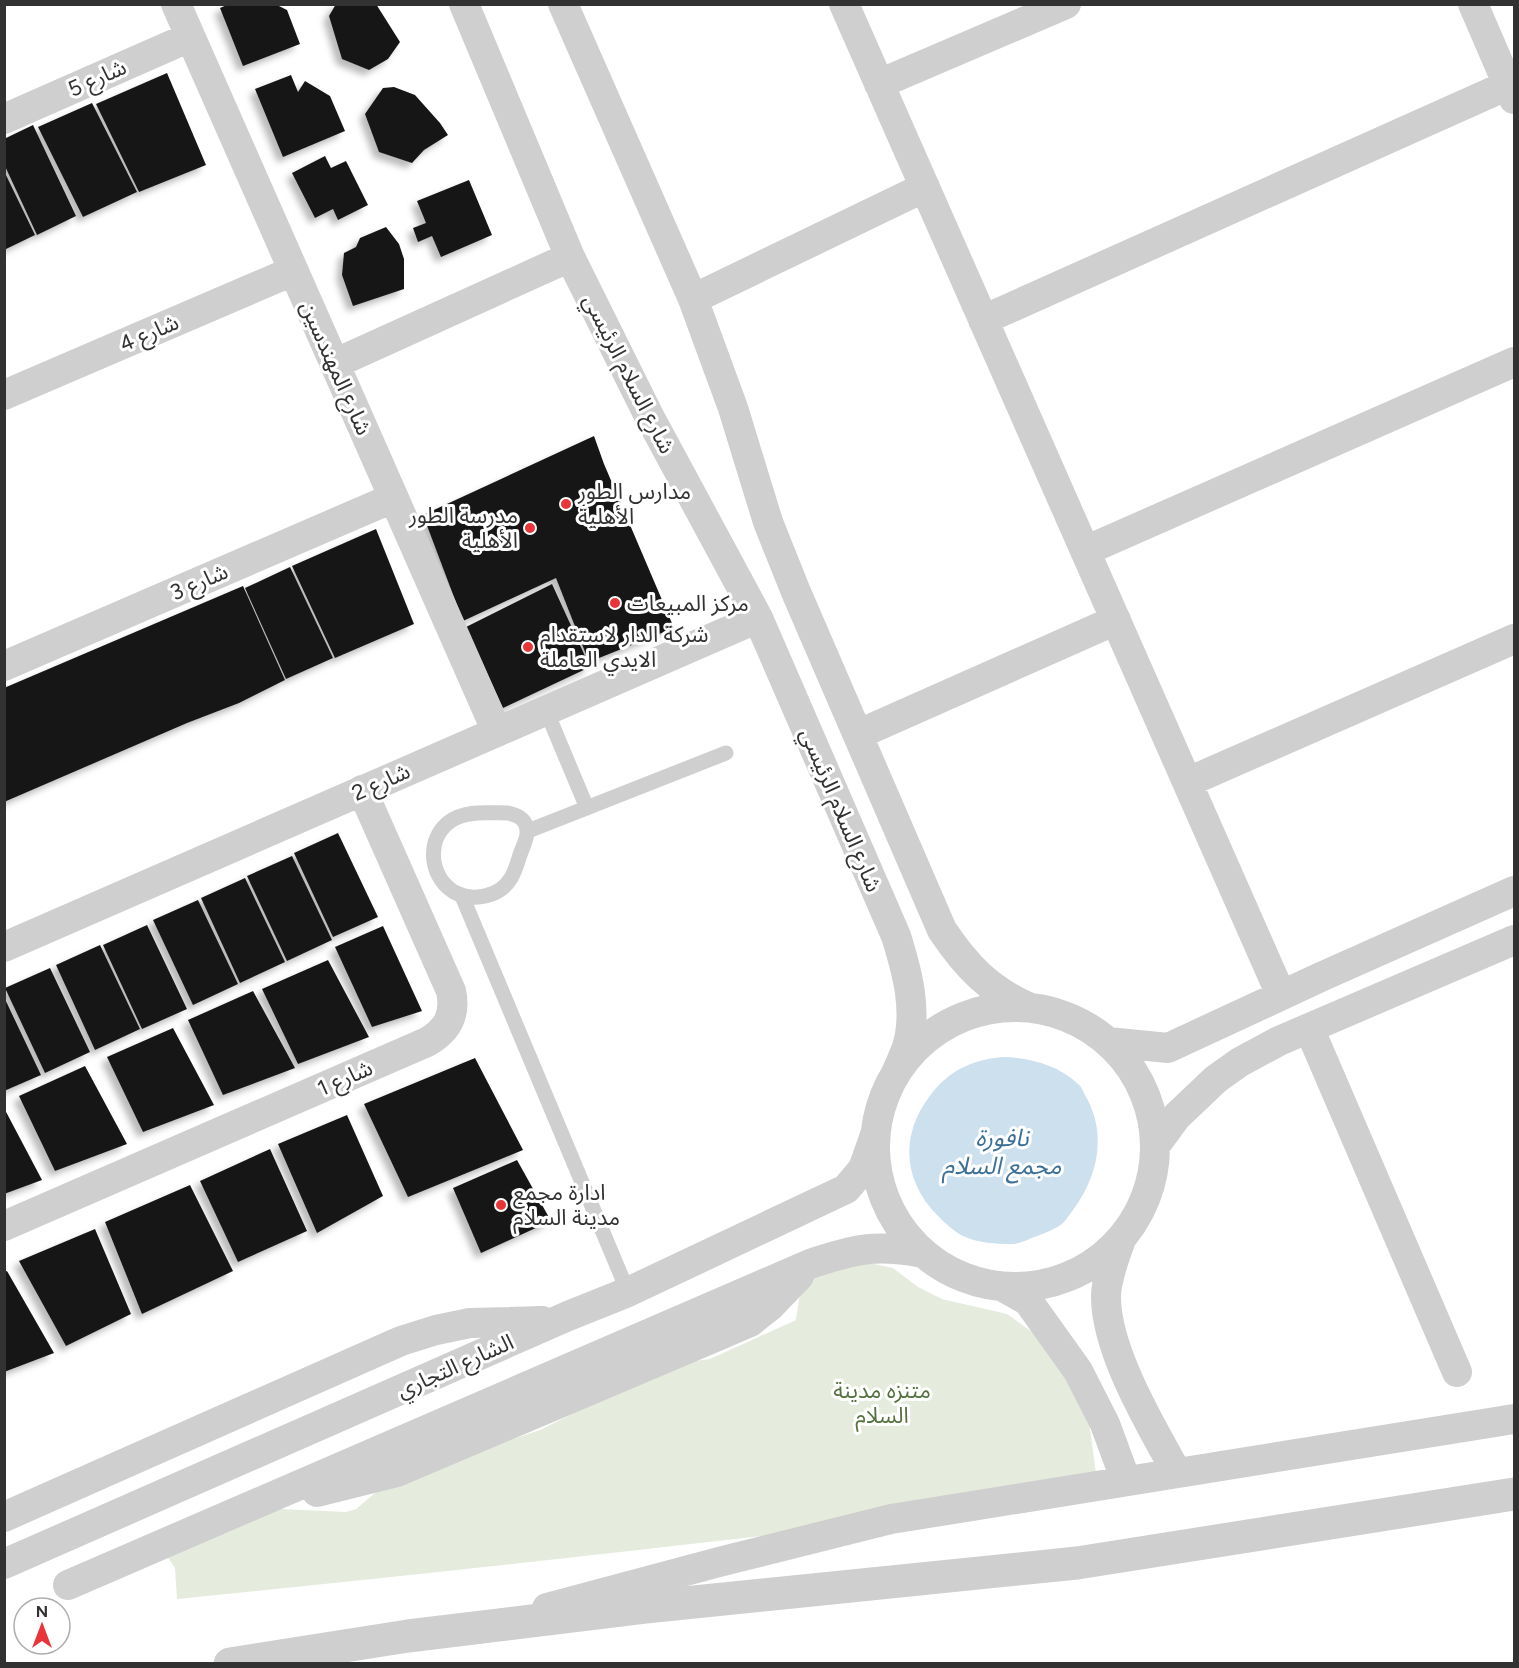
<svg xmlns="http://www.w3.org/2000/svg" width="1519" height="1668" viewBox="0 0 1519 1668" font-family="Figtree,'Noto Sans Arabic',sans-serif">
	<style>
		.green { fill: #e5ecde }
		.water { fill: #cde0ee }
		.building { fill: #191919; filter: url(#shadow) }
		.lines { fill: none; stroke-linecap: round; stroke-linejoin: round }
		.service { stroke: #cfcfcf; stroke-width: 15 }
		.minor { stroke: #cfcfcf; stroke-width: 30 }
		.tertiary { stroke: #cfcfcf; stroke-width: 33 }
		.poi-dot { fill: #e93539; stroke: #fff; stroke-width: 2 }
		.labels { text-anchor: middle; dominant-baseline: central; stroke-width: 6; stroke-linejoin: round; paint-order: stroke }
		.street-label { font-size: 22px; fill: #323232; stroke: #fff }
		.poi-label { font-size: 22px; fill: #323232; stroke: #fff; text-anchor: start }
		.park-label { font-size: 22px; fill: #53703e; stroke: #fff }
		.water-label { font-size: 24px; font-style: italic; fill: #3d7097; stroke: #fff }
	</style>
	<defs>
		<filter id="shadow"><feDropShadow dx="-5.5" dy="5.5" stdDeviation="3" flood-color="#0004"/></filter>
	</defs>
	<rect width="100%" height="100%" fill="#fff"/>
	<path class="green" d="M865,1262L893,1268L918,1287L942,1299L1007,1314L1055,1348L1089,1422L1099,1495C792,1534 485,1568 177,1599L175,1568L165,1553L281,1509L346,1512L356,1509L381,1488L492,1446L540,1430L672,1364L710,1359L796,1320L799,1299L810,1276Z"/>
	<path class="water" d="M1002,1057C1027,1057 1059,1065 1078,1084C1081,1086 1083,1091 1085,1095C1107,1132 1099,1175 1073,1210C1070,1214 1066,1220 1062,1224C1055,1229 1046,1233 1037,1236C1029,1239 1020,1244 1012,1244C996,1244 977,1243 963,1236C953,1231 945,1223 938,1216C903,1181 900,1136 929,1097C947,1072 970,1060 1002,1057Z"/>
	<path class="building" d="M229,4H275L287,10L300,44L243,66L220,8Z
		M336,4H376L400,42L388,59L369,70L342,59L329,16Z
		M167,73L206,165L139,192L96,104Z
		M291,75L298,92L305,81L330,96L345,131L283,157L255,89Z
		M394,87L415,95L440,123L448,135L424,150L412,163L379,152L365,114L383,88Z
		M92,103L137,192L83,217L38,127Z
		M33,125L76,216L37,235L4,164V139Z
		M325,156L331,168L346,161L368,205L338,220L333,209L315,218L292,173Z
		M4,171L35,235L4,250Z
		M469,180L492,235L441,257L432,236L418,242L413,228L426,223L417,201Z
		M386,227L399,244L404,259V289L353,306L342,275L344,253L356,247L360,238Z
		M594,436L604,464L674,628L589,662L556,578L463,621L423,515Z
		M376,529L414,624L335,658L292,566Z
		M290,567L333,658L286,679L245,588Z
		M552,584L590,667L503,708L466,627Z
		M243,586L285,680L239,703L187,723L4,802V688Z
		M338,833L378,917L333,937L294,853Z
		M292,856L332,940L287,961L247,876Z
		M245,878L285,962L240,983L201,898Z
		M198,900L238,984L193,1005L153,920Z
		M147,925L187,1009L142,1029L103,945Z
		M383,926L422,1011L372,1027L335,947Z
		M100,945L140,1029L95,1050L56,965Z
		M328,960L369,1037L298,1064L262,989Z
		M50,968L90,1052L45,1073L5,988Z
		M253,991L295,1068L223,1095L188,1020Z
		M4,997L41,1075L4,1091Z
		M173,1028L214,1105L143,1132L107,1057Z
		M475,1058L523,1150L408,1197L364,1104Z
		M85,1066L127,1144L55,1171L19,1096Z
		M4,1108L42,1180L4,1194Z
		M347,1115L383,1196L317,1233L278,1144Z
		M270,1149L307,1231L238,1262L200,1181Z
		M517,1160L551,1221L481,1253L453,1188Z
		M190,1185L233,1271L142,1314L105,1222Z
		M95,1229L131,1314L66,1346L19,1261Z
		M7,1271L54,1353L4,1372V1272Z"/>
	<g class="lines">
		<path class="service" d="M546,710L587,808
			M508,813C518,815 526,819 527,830C528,836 524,845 521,852C518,860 516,870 511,878C500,897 473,902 454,892C426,875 426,830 458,817C473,811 492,813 508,813Z
			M528,831L726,753
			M462,896L628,1292"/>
		<path class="minor" d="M176,4L497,732
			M464,4L570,257L648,414L758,618L896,936C907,971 918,1011 907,1047C904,1056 900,1064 896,1073
			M563,4L693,299L733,408L768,522L796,592L942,930C967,967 988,989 1028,1007
			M844,4L1281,995
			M1473,4L1514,99
			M879,84L1066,4
			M4,119L190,37
			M693,299L925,187
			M983,320L1508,85
			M334,364L570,257
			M4,395L293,271
			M1085,551L1514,362
			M4,666L393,498
			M859,734L1116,620
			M1188,782L1514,639
			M4,947L758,618
			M875 1147a140 140 0 1 1 280 0a140 140 0 1 1-280 0Z
			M1309,1028L1457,1372
			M1108,1042L1168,1048L1323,976L1514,891
			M1155,1146L1177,1116L1216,1079L1240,1062L1279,1041L1514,940
			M4,1226L427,1042C448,1030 456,1014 451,991L362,790
			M1121,1239C1115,1257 1106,1278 1106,1297C1106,1351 1151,1426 1177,1473
			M1003,1287L1028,1301L1078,1371L1105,1424L1126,1481
			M317,1492L397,1472L720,1335L750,1322L770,1306L799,1276
			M4,1517L401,1341L436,1330L470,1323L542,1321
			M4,1564L568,1316L628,1292L846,1189L863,1169L875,1135
			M68,1585L810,1264C855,1249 875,1244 923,1253
			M547,1608L719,1562L891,1519L1514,1419"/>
		<path class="tertiary" d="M230,1664L408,1636L645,1607L1077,1563L1514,1494"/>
	</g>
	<g class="poi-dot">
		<circle cx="566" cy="504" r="6"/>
		<circle cx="530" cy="528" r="6"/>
		<circle cx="615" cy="603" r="6"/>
		<circle cx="528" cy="647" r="6"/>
		<circle cx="501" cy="1205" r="6"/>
	</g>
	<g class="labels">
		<g class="street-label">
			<text transform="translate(97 78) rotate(-24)">شارع 5</text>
			<text transform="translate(149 333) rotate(-23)">شارع 4</text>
			<text transform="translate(336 368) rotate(66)">شارع المهندسين</text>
			<text transform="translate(629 374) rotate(63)">شارع السلام الرئيسي</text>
			<text transform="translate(199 582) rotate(-23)">شارع 3</text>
			<text transform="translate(381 782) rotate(-24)">شارع 2</text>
			<text transform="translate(841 810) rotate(67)">شارع السلام الرئيسي</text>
			<text transform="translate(345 1078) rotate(-24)">شارع 1</text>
			<text transform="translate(455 1366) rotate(-24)">الشارع التجاري</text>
		</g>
		<g class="poi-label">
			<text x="578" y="491">مدارس الطور<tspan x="578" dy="25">الأهلية</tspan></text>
			<text x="518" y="515" text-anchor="end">مدرسة الطور<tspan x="518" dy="25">الأهلية</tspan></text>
			<text x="627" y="603">مركز المبيعات</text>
			<text x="540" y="634">شركة الدار لاستقدام<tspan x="540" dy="25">الايدي العاملة</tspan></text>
			<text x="513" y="1192">ادارة مجمع<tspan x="513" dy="25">مدينة السلام</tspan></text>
		</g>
		<g class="park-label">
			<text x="882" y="1390">متنزه مدينة<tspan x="882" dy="25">السلام</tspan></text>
		</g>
		<g class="water-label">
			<text x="1002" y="1137">نافورة<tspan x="1002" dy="28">مجمع السلام</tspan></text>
		</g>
	</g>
	<rect width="1519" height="1668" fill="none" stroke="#323232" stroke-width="12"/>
	<g transform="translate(42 1626)"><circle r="28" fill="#ffffff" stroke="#adadad" stroke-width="1.5"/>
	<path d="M0-4.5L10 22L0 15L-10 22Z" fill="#e93539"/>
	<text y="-9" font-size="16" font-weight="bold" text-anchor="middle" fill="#323232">N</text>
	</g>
</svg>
